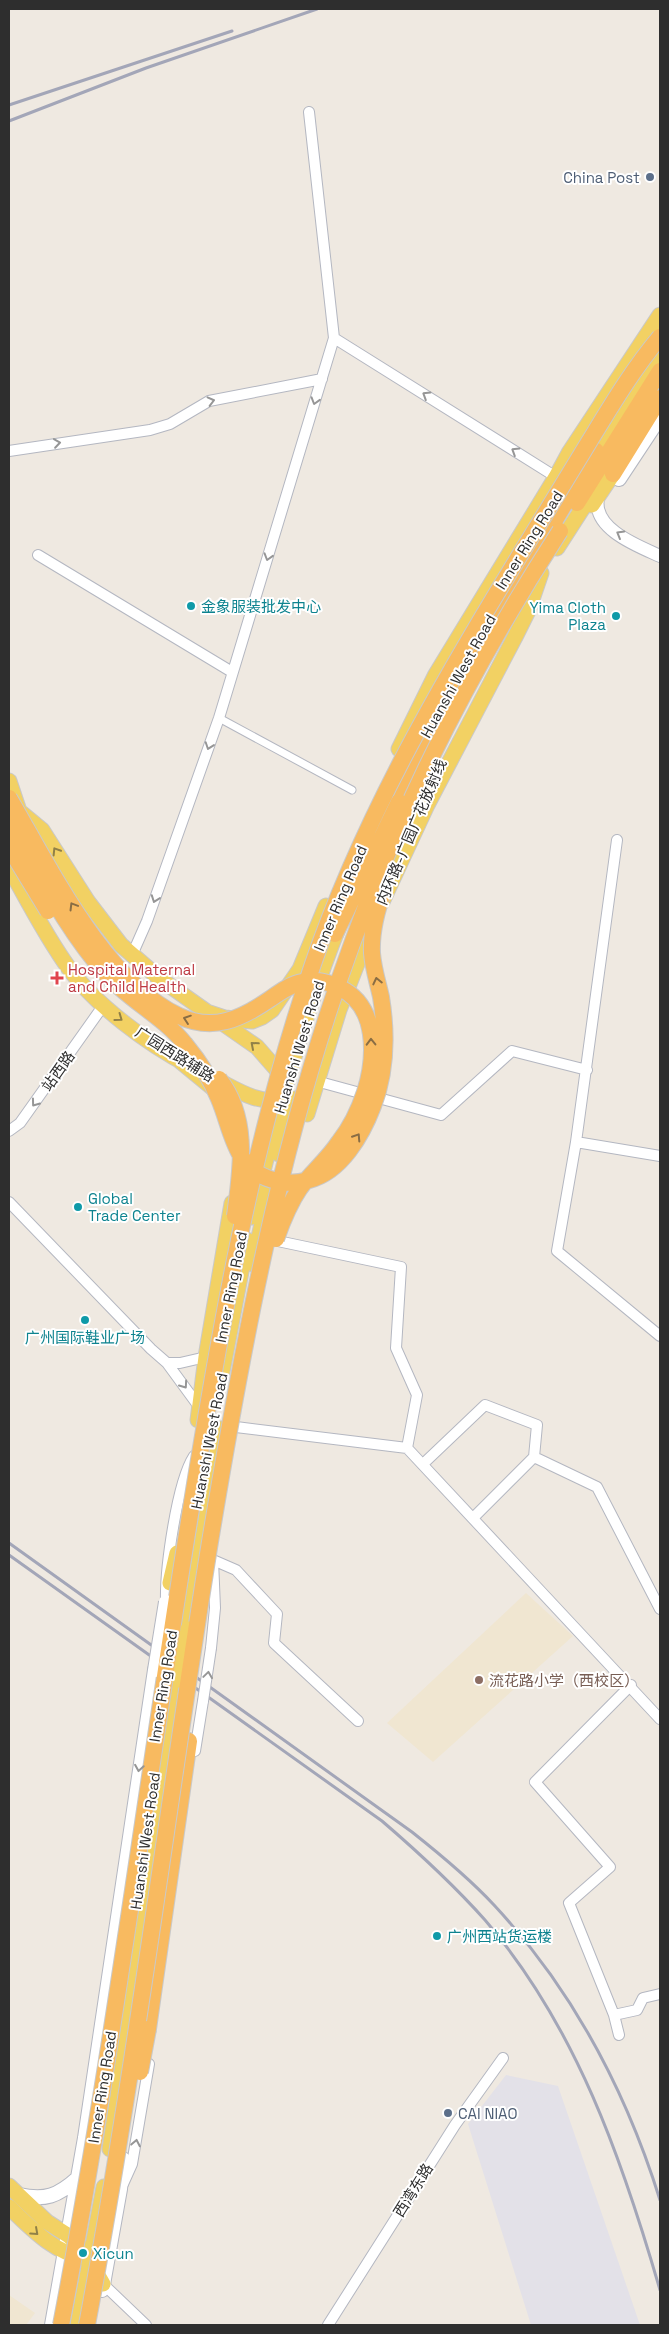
<svg xmlns="http://www.w3.org/2000/svg" width="669" height="2334" viewBox="0 0 669 2334" font-family="'Space Grotesk','Noto Sans SC',sans-serif">
	<style>
		.industrial { fill: #e3e1e8 }
		.education { fill: #f0e6d1 }
		.lines { fill: none; stroke-linecap: round; stroke-linejoin: round }
		.pedestrian-casing { stroke: #b4b7c1; stroke-width: 9 }
		.minor-casing { stroke: #b4b7c1; stroke-width: 12 }
		.tertiary-casing { stroke: #b4b7c1; stroke-width: 14 }
		.secondary-casing { stroke: #b4b7c1; stroke-width: 16 }
		.primary-casing { stroke: #c9c9c9; stroke-width: 17 }
		.trunk-casing { stroke: #c9c9c9; stroke-width: 18 }
		.pedestrian { stroke: #fff; stroke-width: 7 }
		.minor { stroke: #fff; stroke-width: 10 }
		.tertiary { stroke: #fff; stroke-width: 12 }
		.secondary { stroke: #fff; stroke-width: 14 }
		.primary { stroke: #f2d163; stroke-width: 15 }
		.trunk { stroke: #f8ba60; stroke-width: 16 }
		.rail { stroke: #a3a6b8; stroke-width: 3 }
		.minor-bridge-casing { stroke: #b4b7c1; stroke-width: 12; stroke-linecap: butt }
		.secondary-bridge-casing { stroke: #b4b7c1; stroke-width: 16; stroke-linecap: butt }
		.primary-bridge-casing { stroke: #c9c9c9; stroke-width: 17; stroke-linecap: butt }
		.trunk-bridge-casing { stroke: #c9c9c9; stroke-width: 18; stroke-linecap: butt }
		.minor-bridge { stroke: #fff; stroke-width: 10 }
		.secondary-bridge { stroke: #fff; stroke-width: 14 }
		.primary-bridge { stroke: #f2d163; stroke-width: 15 }
		.trunk-bridge { stroke: #f8ba60; stroke-width: 16 }
		.oneway { stroke: #969696 }
		.oneway2 { stroke: #908048 }
		.oneway3 { stroke: #896d44 }
		.service-dot { fill: #5c6f8a; stroke: #fff; stroke-width: 2 }
		.culture-dot { fill: #0f9aa8; stroke: #fff; stroke-width: 2 }
		.health-dot { fill: #e0444e; stroke: #fff; stroke-width: 2 }
		.education-dot { fill: #8d6e63; stroke: #fff; stroke-width: 2 }
		.labels { text-anchor: middle; dominant-baseline: central; stroke-width: 4; stroke-linejoin: round; paint-order: stroke }
		.service-label { font-size: 15px; fill: #4e5e75; stroke: #fff; text-anchor: end }
		.street-label { font-size: 15px; fill: #2e2e2e; stroke: #fff }
		.culture-label { font-size: 15px; fill: #0d838f; stroke: #fff; text-anchor: start }
		.health-label { font-size: 15px; fill: #be3a42; stroke: #fff; text-anchor: start }
		.education-label { font-size: 15px; fill: #785e54; stroke: #fff; text-anchor: start }
	</style>
	<rect width="100%" height="100%" fill="#efe9e1"/>
	<path class="industrial" d="M506,2075L558,2086L640,2325H531L468,2124Z"/>
	<path class="education" d="M526,1593L573,1636L433,1762L387,1723Z
		M9,2295L35,2313L26,2325H9Z"/>
	<g class="lines">
		<g class="pedestrian-casing">
			<path id="pedestrian" d="M219,718L352,790"/>
		</g>
		<g class="minor-casing">
			<path id="minor" d="M334,338L556,477
				M9,451L150,430L170,424L209,401L322,379
				M38,555L232,672
				M617,840L576,1142L660,1156
				M132,955L147,921L219,718L334,338L309,112
				M316,1081L441,1115L512,1051L587,1070
				M9,1131L20,1123L103,1006
				M576,1142L557,1251L660,1336
				M9,1202L151,1349L167,1363L200,1408
				M273,1240L401,1267L396,1348L417,1395L407,1448L660,1719
				M167,1363H180L206,1357
				M236,1427L407,1448
				M423,1464L485,1405L537,1425L534,1457
				M473,1518L534,1457L597,1487L660,1609
				M166,1602C165,1569 177,1482 194,1456H200
				M211,1648L215,1608L213,1560L236,1570L277,1614L274,1643L358,1721
				M195,1751L203,1701
				M614,2015L569,1903L610,1867L535,1782L631,1685
				M619,2035L614,2015L637,2010L643,1998L660,1994
				M123,2184L132,2164L149,2064
				M103,2284L146,2325
				M328,2325L455,2125L503,2058"/>
		</g>
		<g class="tertiary-casing">
			<path id="tertiary" d="M598,498C592,529 638,546 660,556"/>
		</g>
		<g class="secondary-casing">
			<path id="secondary" d="M619,479L660,417
				M19,2195C45,2201 58,2196 78,2178
				M102,2290L120,2189L123,2159
				M52,2325L85,2138L155,1670"/>
		</g>
		<g class="primary-casing">
			<path id="primary" d="M589,462L660,348
				M592,505L613,474
				M557,548L593,492
				M399,749L435,676L556,477L569,453L660,315
				M9,781L19,811L42,830L88,902L121,945L159,978L207,1012L225,1018L252,1021L262,1017L272,1010L300,969L326,906
				M9,867C28,901 45,935 68,967C95,1005 148,1044 190,1066
				M382,902L427,805L516,635L528,611L541,573
				M217,1019L257,1047L285,1079
				M180,1061L214,1089
				M219,1081C238,1091 262,1106 284,1098
				M307,1114L339,1010L371,928
				M279,1154L294,1099
				M252,1217C275,1118 302,1018 340,923
				M253,1264L272,1179
				M222,1372L247,1240
				M198,1420L206,1357L232,1203
				M170,1583L177,1553
				M188,1629L221,1429
				M110,2149L180,1680
				M9,2186L47,2222L69,2236L83,2249L103,2284
				M9,2207C32,2229 53,2252 86,2259
				M78,2325L104,2187"/>
		</g>
		<g class="trunk-casing">
			<path id="trunk" d="M613,474L660,398
				M577,503L660,371
				M399,802L476,653L596,451
				M148,2029L189,1741"/>
		</g>
		<use href="#pedestrian" class="pedestrian"/>
		<use href="#minor" class="minor"/>
		<use href="#tertiary" class="tertiary"/>
		<use href="#secondary" class="secondary"/>
		<use href="#primary" class="primary"/>
		<use href="#trunk" class="trunk"/>
		<path class="rail" d="M9,105L232,31
			M9,121L146,68L317,9
			M9,1543L412,1832C441,1855 469,1878 494,1905C572,1989 626,2091 660,2200
			M9,1555L382,1821C418,1852 453,1884 485,1920C576,2026 622,2159 660,2290"/>
		<g class="minor-bridge-casing">
			<path id="minor-bridge" d="M203,1701L211,1648"/>
		</g>
		<g class="secondary-bridge-casing">
			<path id="secondary-bridge" d="M155,1670L166,1602"/>
		</g>
		<g class="primary-bridge-casing">
			<path id="primary-bridge" d="M180,1680L188,1629"/>
		</g>
		<g class="trunk-bridge-casing">
			<path id="trunk-bridge" d="M9,798C50,868 104,981 179,1016C213,1032 241,1019 270,999C280,992 291,984 303,982C315,979 329,982 340,988C378,1006 376,1057 365,1092C359,1110 351,1127 339,1142C328,1159 312,1172 300,1188C289,1204 282,1222 276,1239
				M9,823C39,874 66,929 106,974C130,1001 163,1016 185,1044C199,1061 211,1079 219,1099C233,1132 234,1172 277,1181C287,1184 298,1183 309,1180C341,1172 362,1135 373,1106C387,1070 387,1034 381,997C378,983 373,968 372,953C371,931 377,910 384,889
				M9,847L48,911
				M335,934L399,802
				M219,1079C250,1119 241,1169 235,1216
				M140,2072L148,2029
				M61,2325C112,2059 146,1789 189,1521C219,1334 251,1144 313,964C363,818 442,682 523,550C545,514 567,478 589,442C611,406 633,369 660,337
				M87,2325C135,2070 167,1811 208,1554C242,1347 280,1139 353,941C405,798 477,659 560,531"/>
		</g>
		<use href="#minor-bridge" class="minor-bridge"/>
		<use href="#secondary-bridge" class="secondary-bridge"/>
		<use href="#primary-bridge" class="primary-bridge"/>
		<use href="#trunk-bridge" class="trunk-bridge"/>
	</g>
	<defs><path id="oneway-chevron" d="M-2-3.5L2.5 0L-2 3.5" fill="none" stroke-width="1.6" stroke-linecap="round" stroke-linejoin="round" transform="scale(1.25)"/></defs>
	<g class="oneway">
		<use href="#oneway-chevron" transform="translate(426 395) rotate(-148)"/>
		<use href="#oneway-chevron" transform="translate(211 401) rotate(-14)"/>
		<use href="#oneway-chevron" transform="translate(315 401) rotate(107)"/>
		<use href="#oneway-chevron" transform="translate(57 443) rotate(-8)"/>
		<use href="#oneway-chevron" transform="translate(515 451) rotate(-148)"/>
		<use href="#oneway-chevron" transform="translate(620 534) rotate(-150)"/>
		<use href="#oneway-chevron" transform="translate(268 557) rotate(107)"/>
		<use href="#oneway-chevron" transform="translate(209 746) rotate(109)"/>
		<use href="#oneway-chevron" transform="translate(155 899) rotate(110)"/>
		<use href="#oneway-chevron" transform="translate(35 1103) rotate(126)"/>
		<use href="#oneway-chevron" transform="translate(184 1385) rotate(55)"/>
		<use href="#oneway-chevron" transform="translate(208 1675) rotate(-82)"/>
		<use href="#oneway-chevron" transform="translate(139 1768) rotate(99)"/>
		<use href="#oneway-chevron" transform="translate(136 2143) rotate(-79)"/>
	</g>
	<g class="oneway2">
		<use href="#oneway-chevron" transform="translate(56 851) rotate(-122)"/>
		<use href="#oneway-chevron" transform="translate(119 1018) rotate(36)"/>
		<use href="#oneway-chevron" transform="translate(254 1045) rotate(-139)"/>
		<use href="#oneway-chevron" transform="translate(35 2232) rotate(42)"/>
	</g>
	<g class="oneway3">
		<use href="#oneway-chevron" transform="translate(73 906) rotate(-121)"/>
		<use href="#oneway-chevron" transform="translate(377 981) rotate(-103)"/>
		<use href="#oneway-chevron" transform="translate(187 1019) rotate(-161)"/>
		<use href="#oneway-chevron" transform="translate(371 1042) rotate(-91)"/>
		<use href="#oneway-chevron" transform="translate(357 1137) rotate(-57)"/>
	</g>
	<g class="service-dot">
		<circle cx="650" cy="177" r="5"/>
		<circle cx="448" cy="2113" r="5"/>
	</g>
	<g class="culture-dot">
		<circle cx="191" cy="606" r="5"/>
		<circle cx="616" cy="616" r="5"/>
		<circle cx="78" cy="1207" r="5"/>
		<circle cx="85" cy="1320" r="5"/>
		<circle cx="437" cy="1936" r="5"/>
		<circle cx="83" cy="2253" r="5"/>
	</g>
	<path class="health-dot" d="M54.5 970.5h5v5h5v5h-5v5h-5v-5h-5v-5h5z"/>
	<circle class="education-dot" cx="479" cy="1680" r="5"/>
	<g class="labels">
		<g class="service-label">
			<text x="640" y="177">China Post</text>
			<text x="458" y="2113" text-anchor="start">CAI NIAO</text>
		</g>
		<g class="street-label">
			<text transform="translate(529 540) rotate(-58)">Inner Ring Road</text>
			<text transform="translate(458 676) rotate(-61)">Huanshi West Road</text>
			<text transform="translate(411 832) rotate(-67)">内环路-广园广花放射线</text>
			<text transform="translate(340 898) rotate(-67)">Inner Ring Road</text>
			<text transform="translate(299 1047) rotate(-73)">Huanshi West Road</text>
			<text transform="translate(175 1054) rotate(32)">广园西路辅路</text>
			<text transform="translate(58 1071) rotate(-55)">站西路</text>
			<text transform="translate(231 1287) rotate(-79)">Inner Ring Road</text>
			<text transform="translate(209 1441) rotate(-79)">Huanshi West Road</text>
			<text transform="translate(163 1686) rotate(-81)">Inner Ring Road</text>
			<text transform="translate(145 1841) rotate(-82)">Huanshi West Road</text>
			<text transform="translate(102 2087) rotate(-81)">Inner Ring Road</text>
			<text transform="translate(413 2190) rotate(-58)">西湾东路</text>
		</g>
		<g class="culture-label">
			<text x="201" y="606">金象服装批发中心</text>
			<text x="606" y="607" text-anchor="end">Yima Cloth<tspan x="606" dy="17">Plaza</tspan></text>
			<text x="88" y="1198">Global<tspan x="88" dy="17">Trade Center</tspan></text>
			<text x="85" y="1337" text-anchor="middle">广州国际鞋业广场</text>
			<text x="447" y="1936">广州西站货运楼</text>
			<text x="93" y="2253">Xicun</text>
		</g>
		<g class="health-label">
			<text x="68" y="969">Hospital Maternal<tspan x="68" dy="17">and Child Health</tspan></text>
		</g>
		<g class="education-label">
			<text x="489" y="1680">流花路小学（西校区）</text>
		</g>
	</g>
	<rect width="669" height="2334" fill="none" stroke="#2e2e2e" stroke-width="20"/>
</svg>
